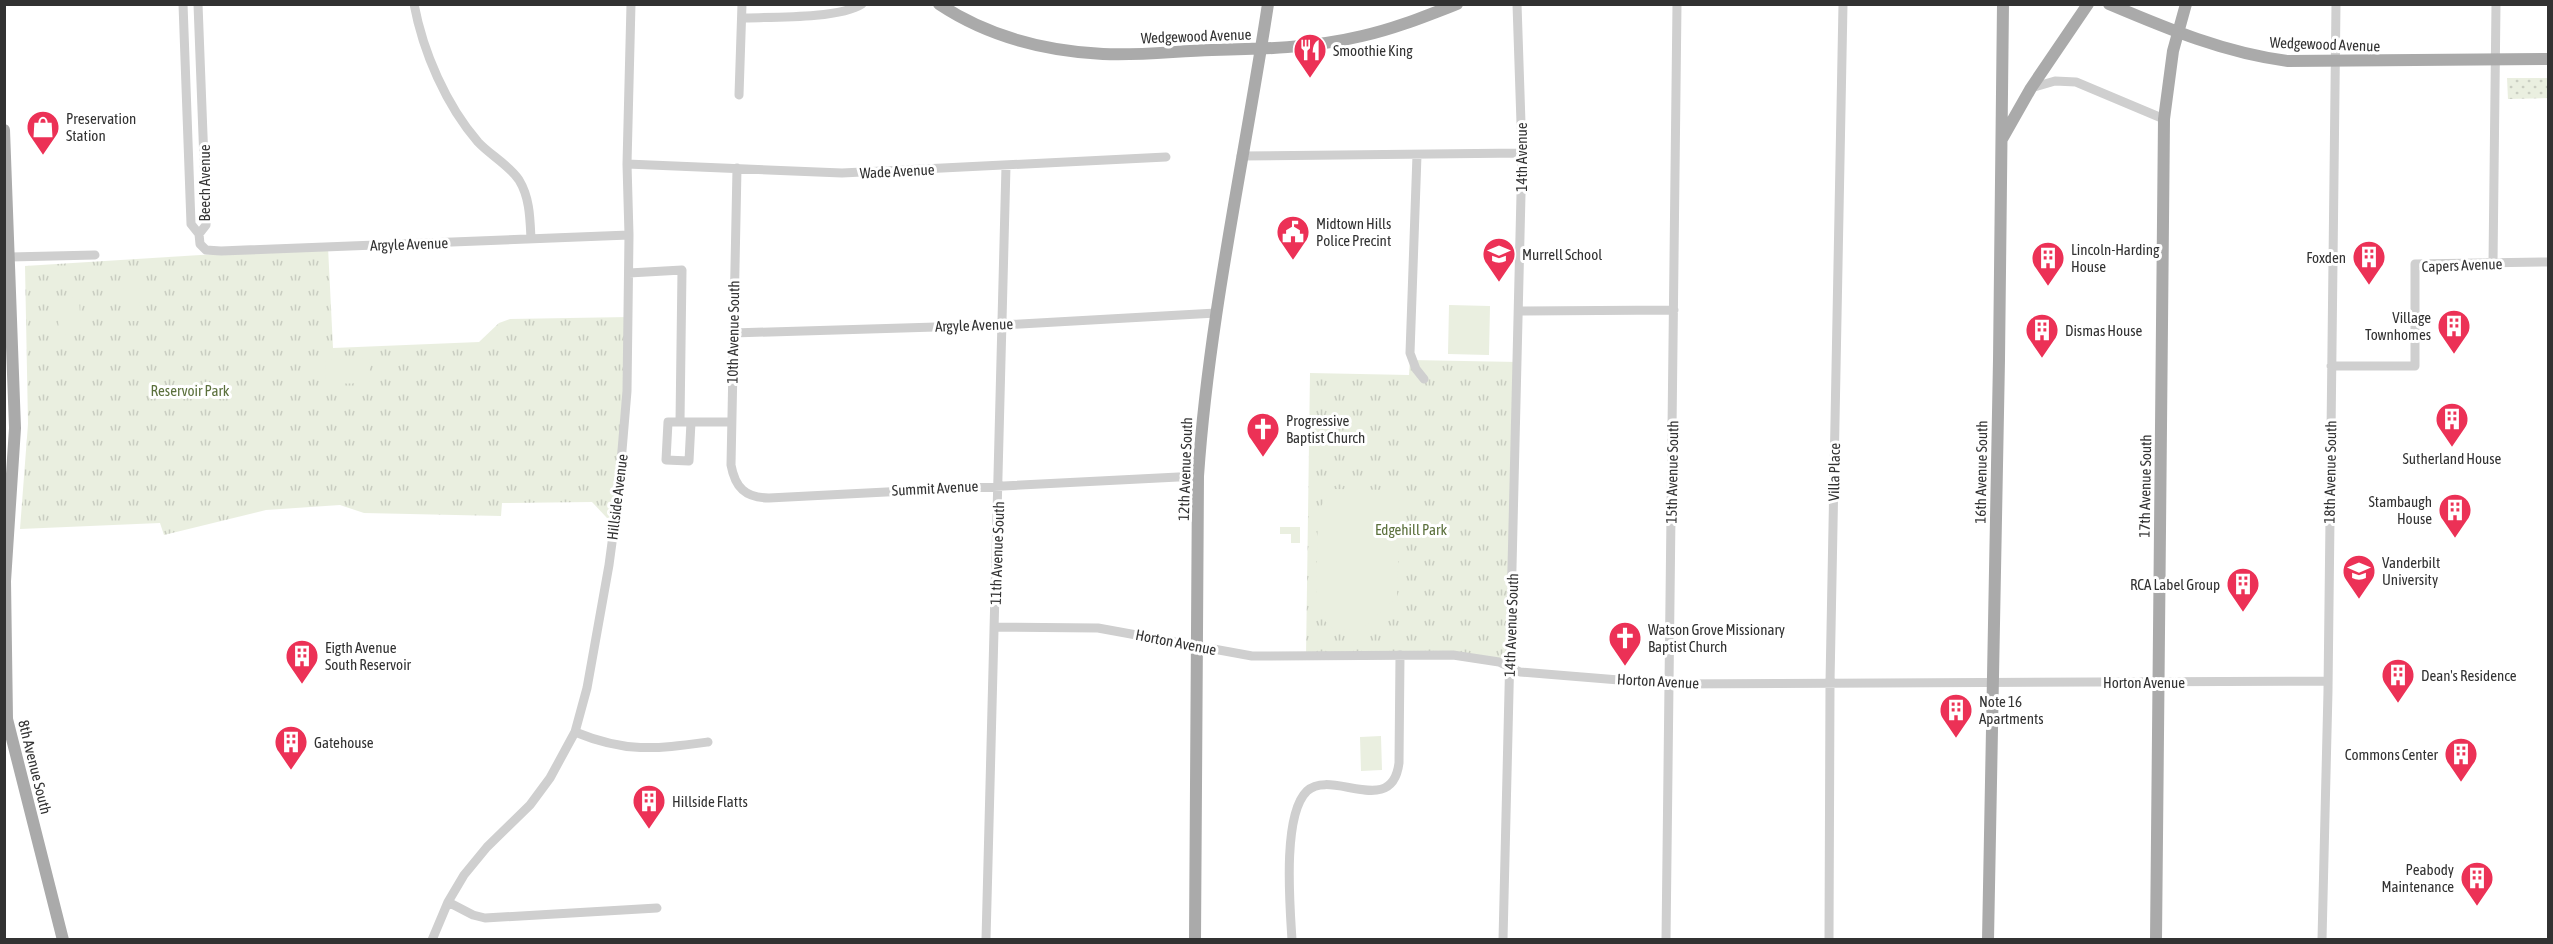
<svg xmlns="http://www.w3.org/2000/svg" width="2553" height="944" viewBox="0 0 2553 944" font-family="'Asap Condensed',sans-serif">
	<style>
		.grass { fill: url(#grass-dots) }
		.park { fill: url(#park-tufts) }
		.garden { fill: #eaefe0 }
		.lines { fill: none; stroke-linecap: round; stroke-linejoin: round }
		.minor { stroke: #cfcfcf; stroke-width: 9 }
		.major { stroke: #aaa; stroke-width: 12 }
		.labels { text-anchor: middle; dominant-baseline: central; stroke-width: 6; stroke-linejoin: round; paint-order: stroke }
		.street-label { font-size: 15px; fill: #323232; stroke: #fff }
		.poi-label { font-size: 15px; fill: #323232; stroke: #fff; text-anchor: start }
		.park-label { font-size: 15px; fill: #5b703c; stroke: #fff }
	</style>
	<defs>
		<pattern id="grass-dots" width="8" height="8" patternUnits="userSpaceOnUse" patternTransform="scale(1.5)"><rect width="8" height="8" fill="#eaefe0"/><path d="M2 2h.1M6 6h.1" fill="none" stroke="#c9cdc1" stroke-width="1.8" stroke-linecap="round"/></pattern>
		<pattern id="park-tufts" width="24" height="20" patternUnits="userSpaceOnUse" patternTransform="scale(1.5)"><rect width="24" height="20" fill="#eaefe0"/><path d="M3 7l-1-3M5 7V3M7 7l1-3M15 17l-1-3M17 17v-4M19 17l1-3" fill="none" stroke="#c9cdc1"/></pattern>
	</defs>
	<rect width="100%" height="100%" fill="#fff"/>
	<path class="grass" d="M2507,78H2548V98L2508,99Z"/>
	<path class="park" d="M328,247L333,348L479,342L499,323L510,319L629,317L615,519L607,518L592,502L502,503L501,516L364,513L340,505L266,510L164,535L160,523L20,529L28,424L25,266Z
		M1410,360L1518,362L1510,667L1453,655L1306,657L1310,373L1409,375Z"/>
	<path class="garden" d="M123,287H139L140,321H124Z
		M79,297L81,334L59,335L57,298Z
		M1449,305L1490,306L1489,355L1448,354Z
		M369,358L370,383L326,384L325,360Z
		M1332,489L1394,490L1400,499L1397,597L1361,630L1333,629L1321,617L1316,600L1318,511Z
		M1280,527H1300V543H1291V534H1280Z
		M1381,736L1382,770L1361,771L1360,737Z"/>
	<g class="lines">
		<path class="minor" d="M183,4L191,224L199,234L206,225V214L198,4
			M414,4C423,52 446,105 478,142C490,155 509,165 519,180C530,198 530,219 531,239
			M742,18C771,17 839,19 862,4
			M2031,88L2055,81L2076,82L2164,119
			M739,95L742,4
			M1417,155L1410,353L1416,369L1424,379
			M1241,156L1522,153
			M627,164L842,173L1166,157
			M737,168L731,465C735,487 745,498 769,498L1198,476
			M199,234L200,244L206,250L221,251L629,235
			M10,257L95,255
			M2493,263L2496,4
			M629,273L682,270L680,422H731
			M1519,311L1674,310
			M733,333L1002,325L1216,313
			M2331,366H2415V264L2548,262
			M680,422H668L666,460L689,461L691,422
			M994,627L1098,628L1252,656L1453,655L1499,662L1520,672L1668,684L2328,681
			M575,732C626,753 655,749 708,742
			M448,902L473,915L485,918L657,908
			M432,940L448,902L464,875L487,847L530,805L550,778L575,732L587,688L609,565L618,498L627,391L629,235L627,164L631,4
			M986,940L1006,166
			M1292,940C1290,907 1282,815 1307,791C1331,768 1392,819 1399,763L1400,655
			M1503,940L1522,153L1517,4
			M1666,940L1677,4
			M1829,940L1830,683L1843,4
			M2322,940L2328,691L2336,4"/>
		<path class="major" d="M939,4C987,36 1045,51 1103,54C1139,56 1176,51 1212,50C1263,49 1312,48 1362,36C1394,29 1426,16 1457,4
			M2109,4C2168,29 2225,53 2288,61L2548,59
			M4,130L15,428L5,581L7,719L63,940
			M2002,139L2031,88L2088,4
			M1195,940L1198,476C1209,317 1244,162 1268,4
			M1988,940L1999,360L2003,4
			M2156,940L2164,119L2173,51L2186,4"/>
	</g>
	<defs>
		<g id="restaurant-pin" transform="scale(1.725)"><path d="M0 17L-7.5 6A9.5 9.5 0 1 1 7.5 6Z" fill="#ec3156" stroke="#fff"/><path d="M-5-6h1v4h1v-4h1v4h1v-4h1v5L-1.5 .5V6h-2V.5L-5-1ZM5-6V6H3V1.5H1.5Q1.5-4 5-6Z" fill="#fff"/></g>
		<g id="shop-pin" transform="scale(1.725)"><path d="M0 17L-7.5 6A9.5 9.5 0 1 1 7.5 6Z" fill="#ec3156" stroke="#fff"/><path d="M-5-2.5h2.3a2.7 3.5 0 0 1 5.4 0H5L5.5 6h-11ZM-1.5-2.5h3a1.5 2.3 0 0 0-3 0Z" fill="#fff"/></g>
		<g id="civic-pin" transform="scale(1.725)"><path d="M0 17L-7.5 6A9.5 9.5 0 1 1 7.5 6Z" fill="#ec3156" stroke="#fff"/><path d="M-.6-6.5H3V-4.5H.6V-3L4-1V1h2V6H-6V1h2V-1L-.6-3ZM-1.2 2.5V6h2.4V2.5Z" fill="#fff"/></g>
		<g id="school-pin" transform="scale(1.725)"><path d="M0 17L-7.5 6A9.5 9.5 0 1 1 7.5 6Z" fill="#ec3156" stroke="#fff"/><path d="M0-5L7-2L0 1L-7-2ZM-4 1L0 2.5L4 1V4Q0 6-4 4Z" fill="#fff"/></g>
		<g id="building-pin" transform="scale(1.725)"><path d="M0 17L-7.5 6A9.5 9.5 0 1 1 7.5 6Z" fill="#ec3156" stroke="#fff"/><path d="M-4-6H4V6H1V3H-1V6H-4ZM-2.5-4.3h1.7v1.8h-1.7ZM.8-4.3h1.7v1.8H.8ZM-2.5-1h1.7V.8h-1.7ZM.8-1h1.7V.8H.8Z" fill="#fff"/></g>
		<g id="church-pin" transform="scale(1.725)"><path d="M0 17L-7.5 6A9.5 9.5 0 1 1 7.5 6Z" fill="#ec3156" stroke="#fff"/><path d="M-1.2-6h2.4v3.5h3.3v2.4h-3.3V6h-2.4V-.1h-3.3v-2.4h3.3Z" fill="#fff"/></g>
		<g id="university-pin" transform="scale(1.725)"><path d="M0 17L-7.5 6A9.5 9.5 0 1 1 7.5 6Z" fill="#ec3156" stroke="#fff"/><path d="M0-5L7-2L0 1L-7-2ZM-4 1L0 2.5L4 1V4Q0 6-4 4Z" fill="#fff"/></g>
	</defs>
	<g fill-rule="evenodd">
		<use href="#restaurant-pin" x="1310" y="50"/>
		<use href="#shop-pin" x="43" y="127"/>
		<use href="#civic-pin" x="1293" y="232"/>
		<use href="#school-pin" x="1499" y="254"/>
		<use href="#building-pin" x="2369" y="257"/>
		<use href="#building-pin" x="2048" y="258"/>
		<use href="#building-pin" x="2454" y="326"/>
		<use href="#building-pin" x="2042" y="330"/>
		<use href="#building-pin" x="2452" y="419"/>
		<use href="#church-pin" x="1263" y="429"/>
		<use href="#building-pin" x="2455" y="510"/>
		<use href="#university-pin" x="2359" y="571"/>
		<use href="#building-pin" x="2243" y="584"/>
		<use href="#church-pin" x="1625" y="638"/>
		<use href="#building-pin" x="302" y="656"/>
		<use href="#building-pin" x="2398" y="675"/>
		<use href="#building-pin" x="1956" y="710"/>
		<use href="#building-pin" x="291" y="742"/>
		<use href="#building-pin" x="2461" y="754"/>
		<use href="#building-pin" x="649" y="801"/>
		<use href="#building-pin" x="2477" y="878"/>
	</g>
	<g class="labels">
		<g class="street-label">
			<text transform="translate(1196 36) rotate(-2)">Wedgewood Avenue</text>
			<text transform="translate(2325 44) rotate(2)">Wedgewood Avenue</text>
			<text transform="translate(1521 157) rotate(-90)">14th Avenue</text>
			<text transform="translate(897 171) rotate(-3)">Wade Avenue</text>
			<text transform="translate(204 183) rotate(-90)">Beech Avenue</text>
			<text transform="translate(409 244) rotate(-2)">Argyle Avenue</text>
			<text transform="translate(2462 265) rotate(-2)">Capers Avenue</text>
			<text transform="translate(974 325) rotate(-2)">Argyle Avenue</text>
			<text transform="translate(733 332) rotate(-89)">10th Avenue South</text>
			<text transform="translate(1185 469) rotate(-88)">12th Avenue South</text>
			<text transform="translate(1672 472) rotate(-89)">15th Avenue South</text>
			<text transform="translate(1834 472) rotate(-89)">Villa Place</text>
			<text transform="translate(1981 472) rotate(-89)">16th Avenue South</text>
			<text transform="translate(2330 472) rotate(-89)">18th Avenue South</text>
			<text transform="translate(2145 486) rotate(-89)">17th Avenue South</text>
			<text transform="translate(935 488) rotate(-3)">Summit Avenue</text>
			<text transform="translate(617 497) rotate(-83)">Hillside Avenue</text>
			<text transform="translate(997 553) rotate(-88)">11th Avenue South</text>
			<text transform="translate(1511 625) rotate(-88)">14th Avenue South</text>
			<text transform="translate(1176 642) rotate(11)">Horton Avenue</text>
			<text transform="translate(1658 681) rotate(3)">Horton Avenue</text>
			<text x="2144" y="682">Horton Avenue</text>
			<text transform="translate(35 767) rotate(76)">8th Avenue South</text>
		</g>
		<g class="poi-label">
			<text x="1333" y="50">Smoothie King</text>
			<text x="66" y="118">Preservation<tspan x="66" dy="17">Station</tspan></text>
			<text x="1316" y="223">Midtown Hills<tspan x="1316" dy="17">Police Precint</tspan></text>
			<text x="2071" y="249">Lincoln-Harding<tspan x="2071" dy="17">House</tspan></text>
			<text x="1522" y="254">Murrell School</text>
			<text x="2346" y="257" text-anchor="end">Foxden</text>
			<text x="2431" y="317" text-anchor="end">Village<tspan x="2431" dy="17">Townhomes</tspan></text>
			<text x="2065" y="330">Dismas House</text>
			<text x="1286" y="420">Progressive<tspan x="1286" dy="17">Baptist Church</tspan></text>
			<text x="2452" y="458" text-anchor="middle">Sutherland House</text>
			<text x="2432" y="501" text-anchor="end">Stambaugh<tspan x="2432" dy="17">House</tspan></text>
			<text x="2382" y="562">Vanderbilt<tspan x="2382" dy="17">University</tspan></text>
			<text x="2220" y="584" text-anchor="end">RCA Label Group</text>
			<text x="1648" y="629">Watson Grove Missionary<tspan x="1648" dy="17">Baptist Church</tspan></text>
			<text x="325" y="647">Eigth Avenue<tspan x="325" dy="17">South Reservoir</tspan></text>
			<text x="2421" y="675">Dean's Residence</text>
			<text x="1979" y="701">Note 16<tspan x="1979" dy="17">Apartments</tspan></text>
			<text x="314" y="742">Gatehouse</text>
			<text x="2438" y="754" text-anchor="end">Commons Center</text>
			<text x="672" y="801">Hillside Flatts</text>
			<text x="2454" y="869" text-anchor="end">Peabody<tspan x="2454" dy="17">Maintenance</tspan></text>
		</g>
		<g class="park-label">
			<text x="190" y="390">Reservoir Park</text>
			<text x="1411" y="529">Edgehill Park</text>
		</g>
	</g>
	<rect width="2553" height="944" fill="none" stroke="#323232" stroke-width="12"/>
</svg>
